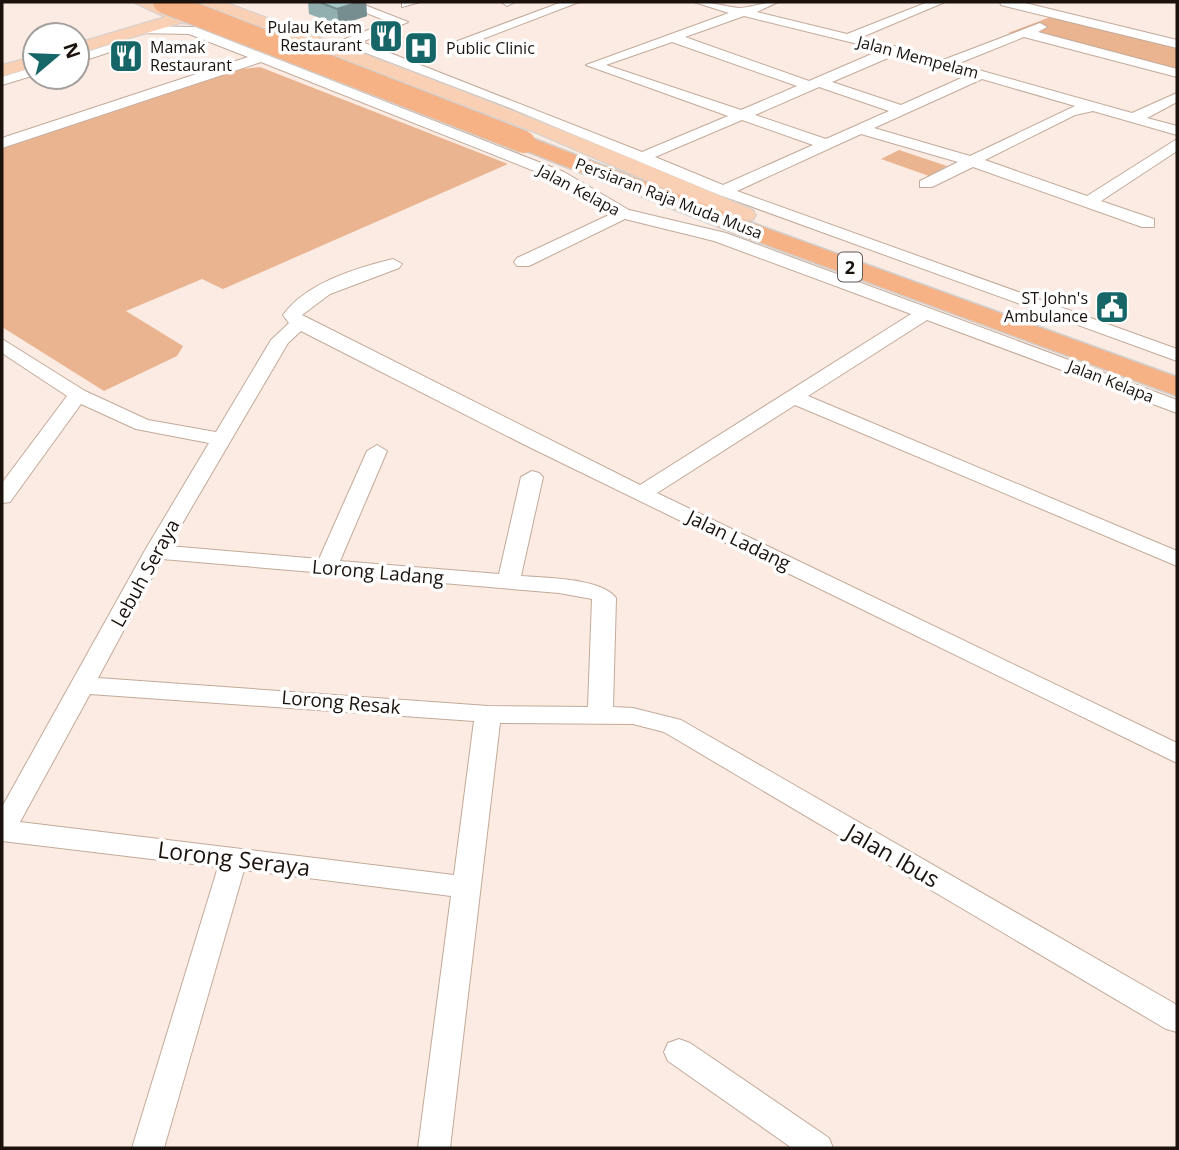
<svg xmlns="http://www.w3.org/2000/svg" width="1179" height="1150" viewBox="0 0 1179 1150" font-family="'Open Sans',sans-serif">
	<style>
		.green { fill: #ebb490 }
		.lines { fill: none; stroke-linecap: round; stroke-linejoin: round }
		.minor-casing { stroke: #c3aa9a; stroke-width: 2 }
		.major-casing { stroke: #d1d0cf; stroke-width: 2 }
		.highway-casing { stroke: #d1d0cf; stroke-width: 3 }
		.minor { fill: #fff; fill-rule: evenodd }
		.major { fill: #fad0b5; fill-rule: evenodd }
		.highway { fill: #f6b184; fill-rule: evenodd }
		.highway-bridge-casing { stroke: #d1d0cf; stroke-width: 24; stroke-linecap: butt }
		.highway-bridge { stroke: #f6b184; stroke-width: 22 }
		.wall { fill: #91afaf }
		.shaded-wall { fill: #768e8f }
		.building { fill: #a9cbcc; stroke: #768e8f; stroke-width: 2 }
		.labels { text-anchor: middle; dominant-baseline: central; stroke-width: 7; stroke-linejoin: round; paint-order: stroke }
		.far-poi-label { font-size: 16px; fill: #1b120d; stroke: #fff; text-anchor: end }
		.far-street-label { font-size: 16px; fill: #1b120d; stroke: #fff }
		.shield { fill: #fff; stroke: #5f5956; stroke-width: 2 }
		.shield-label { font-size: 18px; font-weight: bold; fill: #1b120d }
		.street-label { font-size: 19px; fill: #1b120d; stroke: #fff }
		.near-street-label { font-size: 23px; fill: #1b120d; stroke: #fff }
	</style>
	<rect width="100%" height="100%" fill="#fbebe2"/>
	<path class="green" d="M1061,13L1177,41V77L1008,33Z
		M260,67L508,164L223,289L202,279L126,311L183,346L177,356L104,391L2,327V149L242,69Z
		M899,150L947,166L929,176L881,159Z"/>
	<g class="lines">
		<g class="minor-casing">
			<path id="minor" d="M339,2H357L408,22L362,42L642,152L728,116L586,65L729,13L694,2C710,2 723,6 739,8C748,8 765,2 778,2L757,12L847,34L928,2H945L862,37L943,60L1040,23L1047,27L1038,32L1177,69V77L1024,37L957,64L1132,113L1177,93V102L1147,118L1177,126V135L1093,111L1075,115L985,160L1087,196L1177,139V151L1101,201L1154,219V227H1142L973,167L932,187H920V181L958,162L861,134L737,191L1177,349V361L717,194L510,108L345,45V39L389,22ZM744,16L866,46L881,50L809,81L685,37ZM672,42L797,86L741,110L606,65ZM895,55L968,75L901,105L832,82ZM982,79L1075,106L970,156L874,128ZM819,87L889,111L826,139L755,115ZM742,120L813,145L723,185L655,157Z
				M402,2H420L402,7Z
				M501,2H515L507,6Z
				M562,2H579L467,45L455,42Z
				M1000,2H1021L1177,40V48L1001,5Z
				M140,26L196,27L564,172L629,210L726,233L1177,400V413L927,320L808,396L1177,551V566L795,405L657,493L1177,743V763L523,444L301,331L288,343L169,546L319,559L367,451L377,445L387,451L340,561L499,574L521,477L532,471L539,473L543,477L521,576C545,578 602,578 616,598L613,707L633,708L681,720L1177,1005V1032L1166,1029L664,732L633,724L500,723L450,1148H418L451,896L244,870L164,1148H132L218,867L2,841V807L144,552L209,443L136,429L81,404L10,502L2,503V483L67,396L2,353V339L85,391L148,420L216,432L271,340L289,323L283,315C306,283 356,268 393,259L402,264L399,268L330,294L302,315L640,485L911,314L714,241L625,219L529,266H517L514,262L517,258L611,214L552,178L261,62L2,148V138L248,57L189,34L135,33V27ZM162,559L559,593L592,599L588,707L488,706L98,678ZM90,694L474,721L454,875L20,822Z
				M122,41L134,44L77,63V55Z
				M35,67V75L2,85V77Z
				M679,1039L690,1043L829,1138L833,1148H792L668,1061L664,1052L668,1043Z"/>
		</g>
		<g class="major-casing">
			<path id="major" d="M133,2H155L182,12L203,6L201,2H224C402,67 579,134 753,210L756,215L753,220H737L539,134L219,12L195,19L193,24L180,23L77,54V43L165,17Z
				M35,56V67L2,76V65Z"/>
		</g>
		<g class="highway-casing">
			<path id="highway" d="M524,135L763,227L1177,377V396L745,237L516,147L512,142L516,137Z"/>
		</g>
		<use href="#minor" class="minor"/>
		<use href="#major" class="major"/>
		<use href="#highway" class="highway"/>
		<g class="highway-bridge-casing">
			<path id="highway-bridge" d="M164,2L524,142"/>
		</g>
		<use href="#highway-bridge" class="highway-bridge"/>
	</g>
	<path class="wall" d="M308,2H366L367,16L339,25L309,14Z"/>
	<path class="shaded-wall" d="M359,2H366L367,16L339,25L337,9Z"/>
	<path class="building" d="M319,2H359L337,9Z"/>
	<defs>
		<g id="restaurant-square" transform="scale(1.75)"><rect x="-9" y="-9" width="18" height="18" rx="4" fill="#166567" stroke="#fff"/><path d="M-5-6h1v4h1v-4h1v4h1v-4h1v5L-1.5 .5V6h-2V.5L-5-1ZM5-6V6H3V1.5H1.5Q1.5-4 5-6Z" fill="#fff"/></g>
		<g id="hospital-square" transform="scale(1.75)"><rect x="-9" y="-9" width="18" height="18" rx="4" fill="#166567" stroke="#fff"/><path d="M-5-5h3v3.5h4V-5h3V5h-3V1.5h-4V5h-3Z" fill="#fff"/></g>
		<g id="civic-square" transform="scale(1.75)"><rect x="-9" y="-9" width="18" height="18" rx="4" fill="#166567" stroke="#fff"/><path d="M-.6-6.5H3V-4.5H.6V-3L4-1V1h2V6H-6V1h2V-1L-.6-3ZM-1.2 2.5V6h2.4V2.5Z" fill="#fff"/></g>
	</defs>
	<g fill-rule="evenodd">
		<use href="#restaurant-square" x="386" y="36"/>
		<use href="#hospital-square" x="421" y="48"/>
		<use href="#restaurant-square" x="126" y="56"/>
		<use href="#civic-square" x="1112" y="307"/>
	</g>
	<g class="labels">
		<g class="far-poi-label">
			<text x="362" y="27">Pulau Ketam<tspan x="362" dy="18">Restaurant</tspan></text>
			<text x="150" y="47" text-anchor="start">Mamak<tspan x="150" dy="18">Restaurant</tspan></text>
			<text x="446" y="48" text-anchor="start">Public Clinic</text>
			<text x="1088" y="298">ST John's<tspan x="1088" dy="18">Ambulance</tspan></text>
		</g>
		<g class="far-street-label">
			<text transform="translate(918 57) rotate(15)">Jalan Mempelam</text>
			<text transform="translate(579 190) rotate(28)">Jalan Kelapa</text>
			<text transform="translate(669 198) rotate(21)">Persiaran Raja Muda Musa</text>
			<text transform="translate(1111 381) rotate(21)">Jalan Kelapa</text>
		</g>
		<rect class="shield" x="838" y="252.5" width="24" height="29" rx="5"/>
		<g class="shield-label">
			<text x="850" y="267">2</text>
		</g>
		<g class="street-label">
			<text transform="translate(739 540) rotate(26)">Jalan Ladang</text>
			<text transform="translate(378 572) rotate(5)">Lorong Ladang</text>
			<text transform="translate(145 573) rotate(-61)">Lebuh Seraya</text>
			<text transform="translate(341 702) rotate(5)">Lorong Resak</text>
		</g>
		<g class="near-street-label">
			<text transform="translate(893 855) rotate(30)">Jalan Ibus</text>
			<text transform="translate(234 858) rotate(7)">Lorong Seraya</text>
		</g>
	</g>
	<rect width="1179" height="1150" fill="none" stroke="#1b120d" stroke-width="7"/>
	<g transform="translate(56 56) rotate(71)"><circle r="33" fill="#ffffff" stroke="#a4a09e" stroke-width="2"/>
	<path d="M0-5L12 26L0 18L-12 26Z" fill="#166567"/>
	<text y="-10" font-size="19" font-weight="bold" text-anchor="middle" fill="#1b120d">N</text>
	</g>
</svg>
